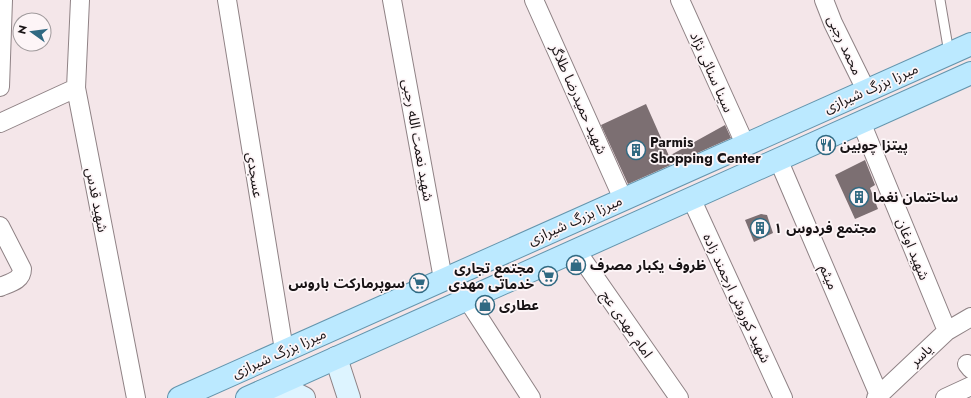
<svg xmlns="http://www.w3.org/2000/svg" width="971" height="398" viewBox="0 0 971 398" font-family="Jost,'Noto Sans Arabic',sans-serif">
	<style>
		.building { fill: #7c6f72 }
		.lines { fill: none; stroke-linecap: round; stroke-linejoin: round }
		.lane-casing { stroke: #8f8285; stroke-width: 11 }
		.street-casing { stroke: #8f8285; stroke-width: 20 }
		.secondary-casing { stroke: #8f8285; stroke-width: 24 }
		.primary-casing { stroke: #6495ad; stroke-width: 24 }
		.lane { stroke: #fff; stroke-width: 9 }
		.street { stroke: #fff; stroke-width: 18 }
		.secondary { stroke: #ddf4ff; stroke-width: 22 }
		.primary { stroke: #bbe9ff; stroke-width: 22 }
		.labels { text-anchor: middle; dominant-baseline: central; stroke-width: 3.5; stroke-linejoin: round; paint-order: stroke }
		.street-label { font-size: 14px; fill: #181315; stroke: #fdf5f7 }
		.poi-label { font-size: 14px; font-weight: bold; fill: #181315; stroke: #fdf5f7; text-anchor: start }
	</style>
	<rect width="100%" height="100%" fill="#f4e6e9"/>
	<path class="building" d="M646,104L669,156L725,125L731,138L628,184L601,125Z
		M865,160L875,185L870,188L878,209L855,219L835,175Z
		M761,214L767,215L773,233L754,242L745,220Z"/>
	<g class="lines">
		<g class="lane-casing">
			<path id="lane" d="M940,0L949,53"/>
		</g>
		<g class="street-casing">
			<path id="street" d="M80,0L76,88L136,398
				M227,0L284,350
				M392,0L443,279
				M534,0L623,199
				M680,0L745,144
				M824,0L833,23L866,90
				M0,87L3,0
				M861,122L947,331
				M0,123L76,88
				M778,159L879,395
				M691,198L783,398
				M0,226L22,269C22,281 9,283 0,287
				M576,250L679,398
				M467,299L531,398
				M967,364L971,369
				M876,398L947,331L971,317
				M945,398L971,386"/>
		</g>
		<g class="secondary-casing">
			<path id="secondary" d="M336,358L349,398
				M261,392L294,393L304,398"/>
		</g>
		<g class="primary-casing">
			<path id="primary" d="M179,398L971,44
				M247,398L971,73"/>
		</g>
		<use href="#lane" class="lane"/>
		<use href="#street" class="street"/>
		<use href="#secondary" class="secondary"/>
		<use href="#primary" class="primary"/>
	</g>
	<defs>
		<g id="restaurant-ring" transform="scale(1)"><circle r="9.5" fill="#fdf5f7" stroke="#306982" stroke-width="1.5"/><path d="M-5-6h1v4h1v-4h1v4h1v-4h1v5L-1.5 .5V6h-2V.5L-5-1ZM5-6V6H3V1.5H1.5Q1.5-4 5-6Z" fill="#306982"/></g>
		<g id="building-ring" transform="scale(1)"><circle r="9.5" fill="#fdf5f7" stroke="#306982" stroke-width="1.5"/><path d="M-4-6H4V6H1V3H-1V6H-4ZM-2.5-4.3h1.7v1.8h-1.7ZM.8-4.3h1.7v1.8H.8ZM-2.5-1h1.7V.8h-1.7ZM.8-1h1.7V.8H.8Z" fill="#306982"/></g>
		<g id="shop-ring" transform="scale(1)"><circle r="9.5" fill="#fdf5f7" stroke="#306982" stroke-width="1.5"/><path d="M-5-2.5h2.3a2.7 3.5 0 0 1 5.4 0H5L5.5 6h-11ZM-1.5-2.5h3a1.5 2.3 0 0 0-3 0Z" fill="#306982"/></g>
		<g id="supermarket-ring" transform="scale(1)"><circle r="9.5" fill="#fdf5f7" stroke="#306982" stroke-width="1.5"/><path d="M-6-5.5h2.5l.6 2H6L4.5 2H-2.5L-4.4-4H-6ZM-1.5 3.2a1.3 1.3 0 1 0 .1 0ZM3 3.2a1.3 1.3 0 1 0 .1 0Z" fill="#306982"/></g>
	</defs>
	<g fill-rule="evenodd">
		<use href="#restaurant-ring" x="826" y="145"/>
		<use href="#building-ring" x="636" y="150"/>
		<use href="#building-ring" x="859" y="197"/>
		<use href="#building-ring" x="760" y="228"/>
		<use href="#shop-ring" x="576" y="265"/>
		<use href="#supermarket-ring" x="548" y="276"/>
		<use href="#supermarket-ring" x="419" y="283"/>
		<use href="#shop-ring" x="485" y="305"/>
	</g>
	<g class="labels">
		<g class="street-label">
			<text transform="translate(845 45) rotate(65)">محمد رجبی</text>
			<text transform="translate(712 72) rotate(66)">سینا سنائی نژاد</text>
			<text transform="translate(871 88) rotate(-24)">میرزا بزرگ شیرازی</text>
			<text transform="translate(579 99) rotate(66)">شهید حمیدرضا طلاگر</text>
			<text transform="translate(418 140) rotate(80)">شهید نعمت الله رجبی</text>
			<text transform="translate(255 175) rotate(81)">عسجدی</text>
			<text transform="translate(97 200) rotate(79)">شهید قدس</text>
			<text transform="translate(575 220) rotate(-24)">میرزا بزرگ شیرازی</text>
			<text transform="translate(913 249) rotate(68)">شهید اوغان</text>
			<text transform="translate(829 277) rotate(67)">میثم</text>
			<text transform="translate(737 298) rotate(65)">شهید کوروش ارجمند زاده</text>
			<text transform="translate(627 324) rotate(55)">امام مهدی عج</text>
			<text transform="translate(279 353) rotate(-24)">میرزا بزرگ شیرازی</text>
			<text transform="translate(921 355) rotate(-44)">یاسر</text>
		</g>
		<g class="poi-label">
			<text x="650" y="142">Parmis<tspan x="650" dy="16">Shopping Center</tspan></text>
			<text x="840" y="145">پیتزا چوبین</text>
			<text x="873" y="197">ساختمان نغما</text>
			<text x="774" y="228">مجتمع فردوس ۱</text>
			<text x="590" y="265">ظروف یکبار مصرف</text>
			<text x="534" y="268" text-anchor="end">مجتمع تجاری<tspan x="534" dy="16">خدماتی مهدی</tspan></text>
			<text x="405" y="283" text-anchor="end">سوپرمارکت باروس</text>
			<text x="499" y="305">عطاری</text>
		</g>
	</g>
	<g transform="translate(32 32) rotate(284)"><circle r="19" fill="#fdf5f7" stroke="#a19b9d"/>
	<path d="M0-3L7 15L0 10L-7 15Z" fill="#306982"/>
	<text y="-6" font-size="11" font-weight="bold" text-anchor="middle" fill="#181315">N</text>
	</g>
</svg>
